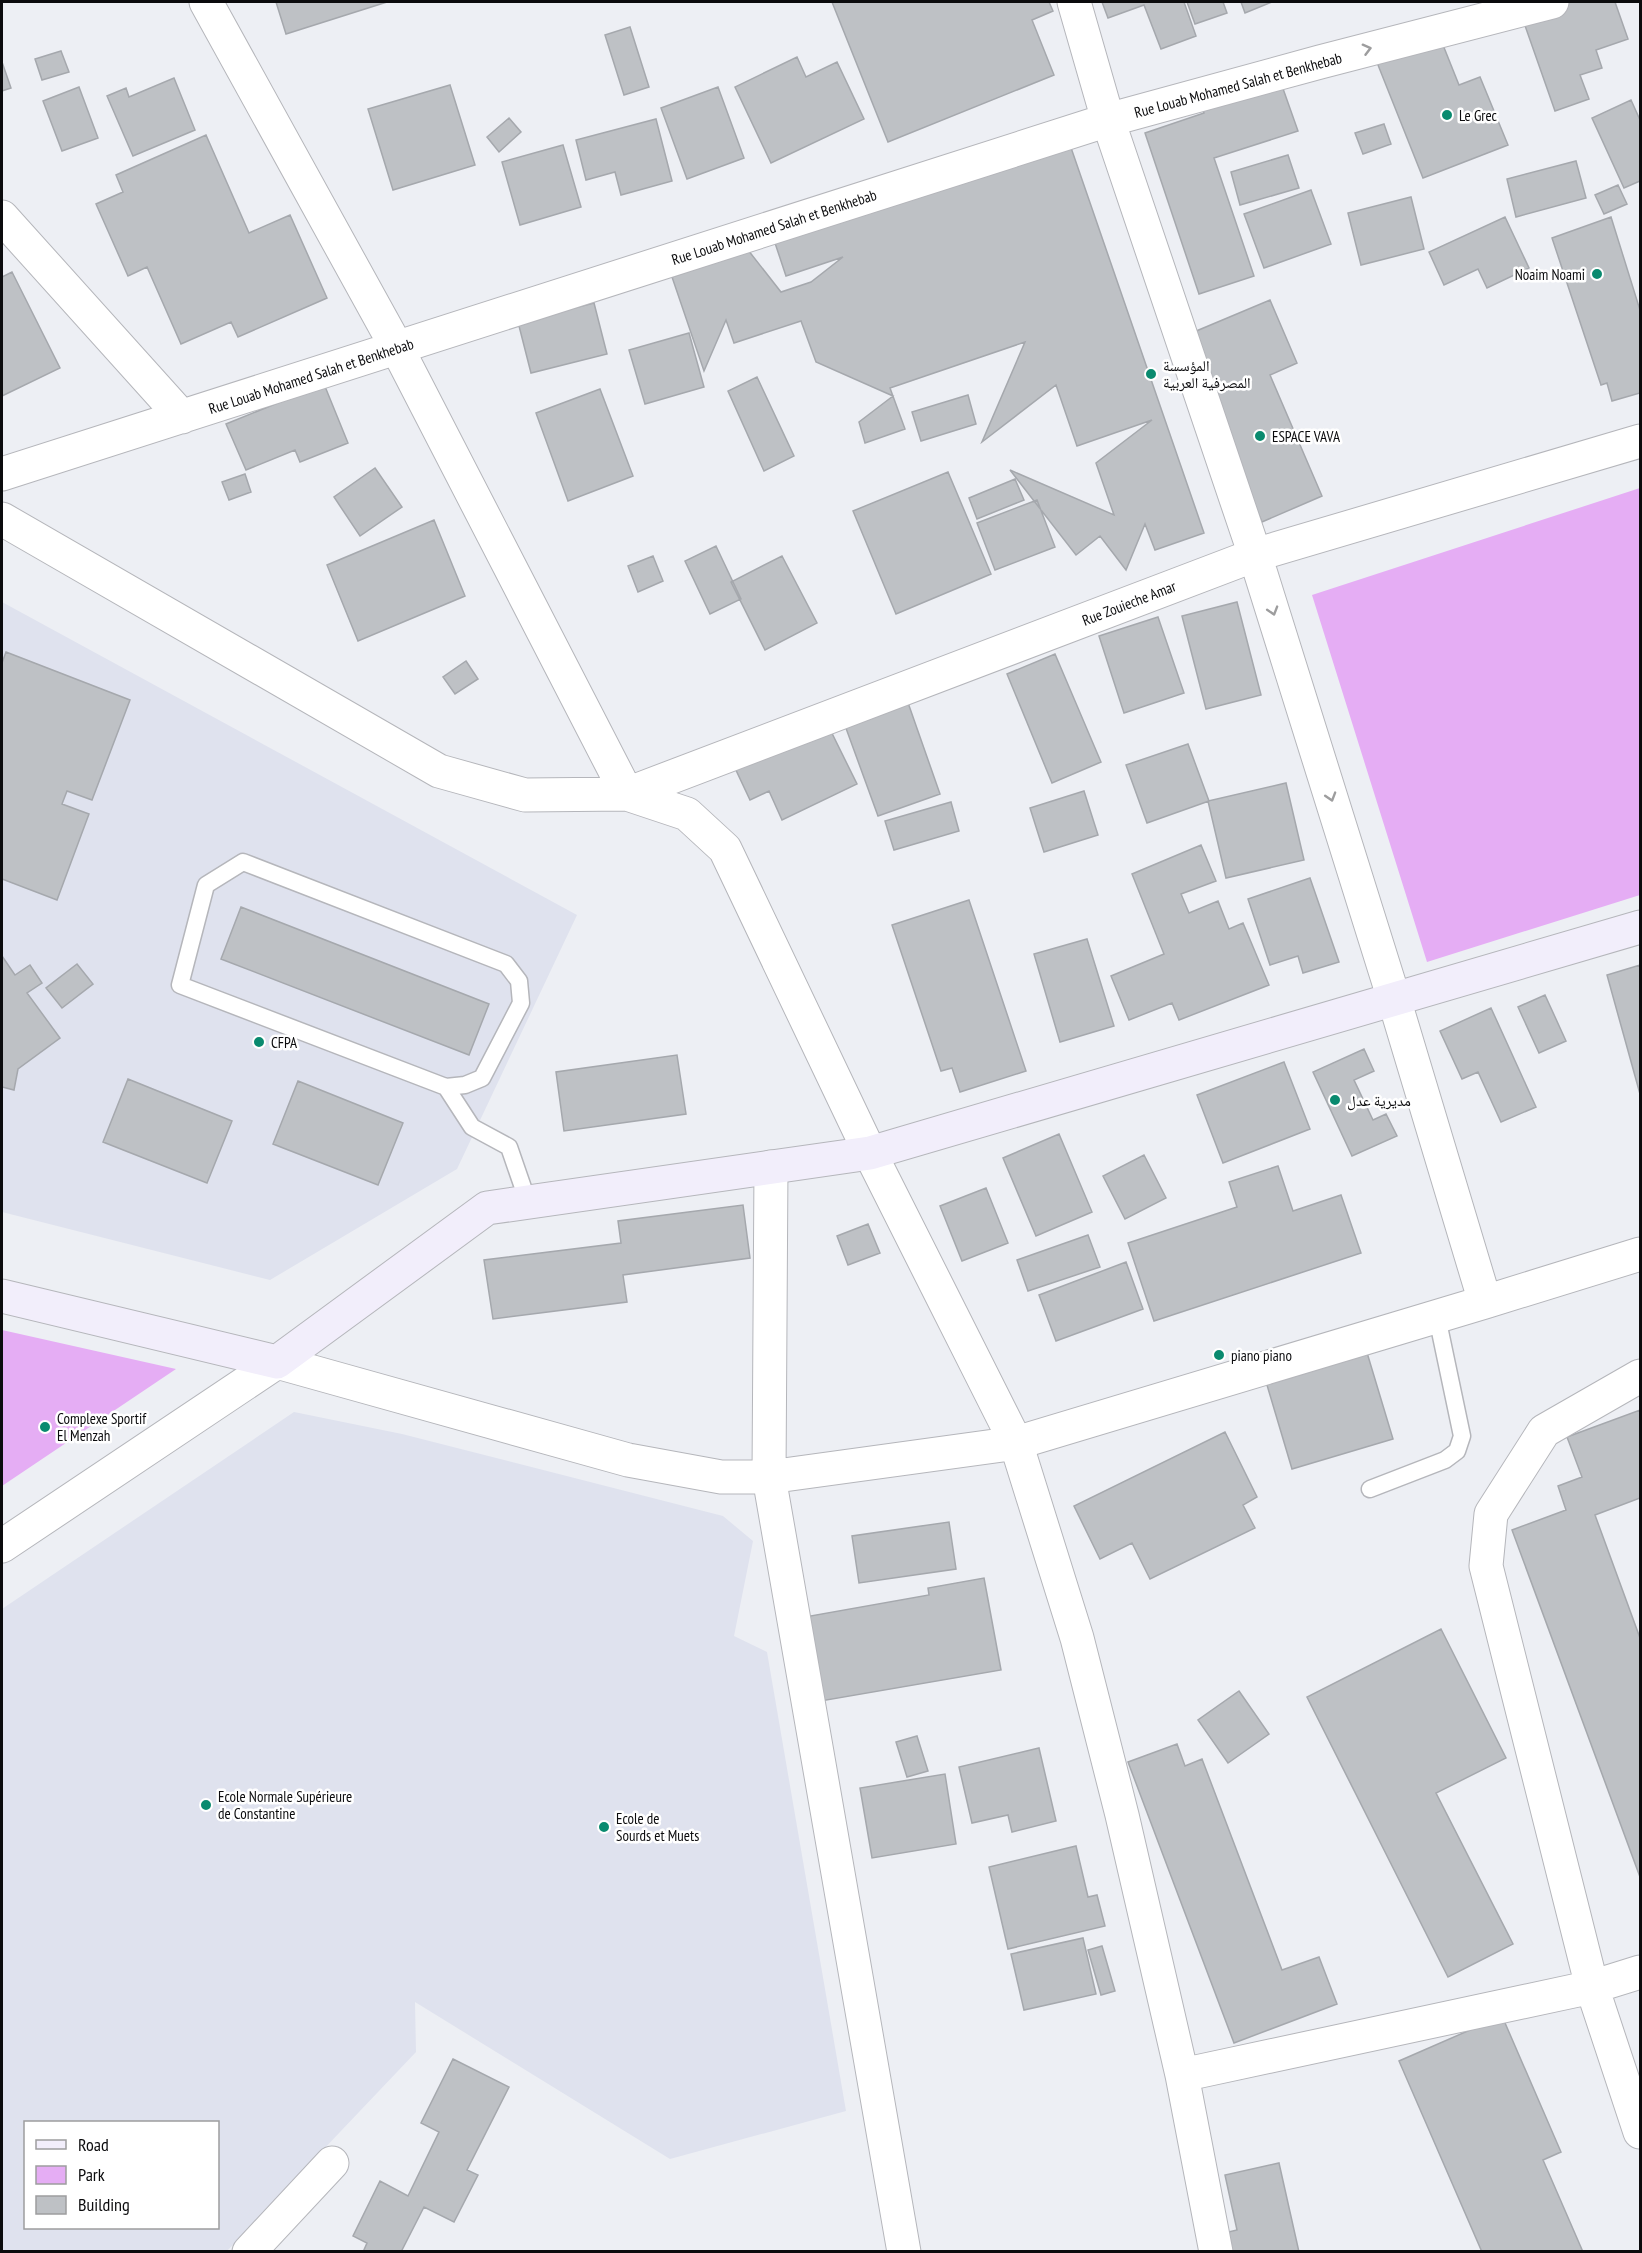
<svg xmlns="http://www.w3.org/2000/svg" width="1642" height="2253" viewBox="0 0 1642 2253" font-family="'PT Sans Narrow','Noto Naskh Arabic',sans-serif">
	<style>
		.built { fill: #dfe2ee; fill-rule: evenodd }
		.green { fill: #e5adf4 }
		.building { fill: #bec1c5; stroke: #a5a8ad; stroke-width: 1.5 }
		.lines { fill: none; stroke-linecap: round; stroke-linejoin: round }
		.service-casing { stroke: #b5b6bb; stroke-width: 19 }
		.minor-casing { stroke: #b5b6bb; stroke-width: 35 }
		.secondary-casing { stroke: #b5b6bb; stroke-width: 35 }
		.service { stroke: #fff; stroke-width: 16 }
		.minor { stroke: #fff; stroke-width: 33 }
		.secondary { stroke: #f2eefb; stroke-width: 33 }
		.oneway { stroke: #9d9d9e }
		.poi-dot { fill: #098a6f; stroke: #fff; stroke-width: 2 }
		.labels { text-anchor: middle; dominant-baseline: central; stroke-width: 5; stroke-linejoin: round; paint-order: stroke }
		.street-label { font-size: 15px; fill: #0b0b0d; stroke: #fff }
		.poi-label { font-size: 15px; fill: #0b0b0d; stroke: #fff; text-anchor: start }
	</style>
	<rect width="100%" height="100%" fill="#edeff4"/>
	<path class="built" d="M2,602L577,915L457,1169L270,1280L2,1212Z
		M294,1412L402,1434L723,1516L753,1541L734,1636L767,1652L846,2111L670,2159L415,2002L416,2052L227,2251L2,2252V1609ZM26,2122H218V2228H26Z"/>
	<path class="green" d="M1640,488V895L1427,962L1312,595Z
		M2,1330L176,1369L2,1486Z"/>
	<path class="building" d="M276,2H387L286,34Z
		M832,2H1049L1053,11L1032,20L1054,75L888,142Z
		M1102,2H1184L1196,36L1161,49L1144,5L1108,18Z
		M1187,2H1223L1227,13L1195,24Z
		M1241,2H1272L1245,13Z
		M1566,2H1615L1628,39L1596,50L1602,68L1580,75L1589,99L1555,111L1522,17Z
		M630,27L649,87L624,95L605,35Z
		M1439,35L1459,85L1480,77L1508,145L1423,178L1376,60Z
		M61,51L69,72L42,80L35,59Z
		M797,57L806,77L837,62L864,119L771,163L735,87Z
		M2,62L11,88L2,91Z
		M174,78L195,130L133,156L107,96L126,88L129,97Z
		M1281,83L1298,131L1214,158L1254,276L1199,294L1145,133L1204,113L1203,109Z
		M450,85L475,165L393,190L368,109Z
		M79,87L98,138L62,151L43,101Z
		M718,87L744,158L687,179L661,108Z
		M1631,100L1640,120V181L1624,188L1592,118Z
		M509,118L521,132L499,152L487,137Z
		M656,119L672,181L621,195L615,172L586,180L576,140Z
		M1384,124L1391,144L1363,154L1355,133Z
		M206,135L249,233L290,215L327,298L238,337L231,322L181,344L147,267L128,276L96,204L123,192L116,175Z
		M1068,139L1204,533L1155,550L1145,524L1126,570L1100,536L1076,555L1010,470L1114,515L1096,463L1152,420L1077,446L1056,385L982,442L1025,342L890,388L905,429L865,443L859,422L893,396L816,362L801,321L734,343L726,320L704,371L672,277L748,250L781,292L811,282L843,257L786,276L774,240Z
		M563,145L581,207L520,225L502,162Z
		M1288,155L1299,188L1240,205L1231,172Z
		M1576,161L1586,198L1516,217L1507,179Z
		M1618,185L1627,204L1604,214L1595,195Z
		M1311,190L1331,244L1264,268L1244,214Z
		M1411,197L1424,249L1361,265L1348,213Z
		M1505,217L1529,268L1487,288L1478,269L1444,285L1429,252Z
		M1611,217L1640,310V393L1612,401L1607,383L1601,385L1552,238Z
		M12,272L60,368L2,396V277Z
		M1270,300L1297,363L1270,375L1322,496L1262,522L1182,337Z
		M594,303L607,354L531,373L518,322Z
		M689,333L704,387L645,404L629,350Z
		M757,377L794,456L764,471L728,391Z
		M324,384L348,443L300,462L295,450L246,470L226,424Z
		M600,389L633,476L568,501L536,413Z
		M968,395L976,424L921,441L912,412Z
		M375,468L402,507L360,536L334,497Z
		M948,472L991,574L896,614L853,511Z
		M245,474L251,492L229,500L222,482Z
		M1015,479L1024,500L977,519L969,498Z
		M1037,500L1055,547L995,570L977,523Z
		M434,520L465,596L358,641L327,565Z
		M716,546L741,599L710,614L685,561Z
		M653,556L663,581L638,592L628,566Z
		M782,556L817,623L765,650L731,582Z
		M1237,602L1261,695L1206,709L1182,616Z
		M1158,617L1184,693L1124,713L1099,636Z
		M6,652L130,700L92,800L67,791L62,804L89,814L57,900L2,879V663Z
		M1055,654L1101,762L1052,783L1007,674Z
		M466,661L478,679L455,694L443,677Z
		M906,697L940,794L878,816L843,720Z
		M819,707L857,784L782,820L769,791L750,800L727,751Z
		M1188,744L1209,801L1147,823L1126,765Z
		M1286,783L1304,860L1226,878L1208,801Z
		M1084,791L1098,835L1044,852L1030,808Z
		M951,802L959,831L894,850L885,821Z
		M1201,845L1216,881L1181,894L1189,913L1218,901L1229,929L1243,923L1269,985L1179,1020L1172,1003L1129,1020L1111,976L1164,954L1132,874Z
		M1310,878L1339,962L1303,973L1298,956L1270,965L1248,899Z
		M969,900L1026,1071L960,1092L952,1068L941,1071L892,925Z
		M241,907L489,1004L469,1055L221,959Z
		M1087,939L1114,1026L1060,1042L1034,954Z
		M2,956L15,975L30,965L42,983L27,993L60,1038L18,1069L14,1090L2,1087Z
		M77,964L93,984L62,1008L46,988Z
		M1640,965V1094L1607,975Z
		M1545,995L1566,1041L1539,1053L1518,1007Z
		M1491,1008L1536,1107L1501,1122L1478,1072L1462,1079L1440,1031Z
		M1364,1049L1374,1071L1354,1080L1373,1120L1386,1114L1397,1136L1352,1156L1313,1072Z
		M677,1055L686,1114L564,1131L556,1072Z
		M1284,1062L1310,1129L1223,1163L1197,1095Z
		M128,1079L232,1121L207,1183L103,1142Z
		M298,1081L403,1123L378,1185L273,1144Z
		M1059,1134L1092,1212L1036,1236L1003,1158Z
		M1144,1155L1166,1198L1125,1219L1103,1176Z
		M1278,1166L1293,1211L1341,1195L1361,1253L1154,1321L1128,1243L1237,1207L1229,1182Z
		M986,1188L1008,1243L962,1261L940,1206Z
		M743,1205L750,1258L623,1275L627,1302L493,1319L484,1260L621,1243L618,1221Z
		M868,1224L880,1253L848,1265L837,1236Z
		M1088,1235L1100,1267L1028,1291L1017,1260Z
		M1126,1262L1143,1309L1056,1341L1039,1295Z
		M1365,1346L1393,1439L1292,1469L1264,1375Z
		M1640,1410V1498L1595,1515L1640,1638V1877L1512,1530L1566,1510L1558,1486L1582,1477L1567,1437Z
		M1225,1432L1257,1497L1243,1505L1255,1528L1150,1579L1132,1543L1100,1559L1074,1506Z
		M949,1522L956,1569L859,1583L852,1536Z
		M984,1578L1001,1670L815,1702L799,1618L929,1595L928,1588Z
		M1441,1629L1506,1758L1436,1793L1513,1944L1448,1977L1307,1697Z
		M1239,1691L1269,1734L1228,1763L1198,1720Z
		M917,1736L928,1771L907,1777L896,1742Z
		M1177,1744L1185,1766L1202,1759L1282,1970L1319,1957L1337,2004L1234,2043L1128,1762Z
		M1039,1748L1056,1821L1012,1832L1008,1815L972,1823L959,1767Z
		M945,1774L956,1844L872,1858L860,1788Z
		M1076,1846L1088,1897L1097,1895L1105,1926L1008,1949L989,1867Z
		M1083,1938L1096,1994L1024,2010L1011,1954Z
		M1102,1946L1115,1991L1101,1995L1088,1950Z
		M1502,2016L1561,2152L1543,2160L1583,2252H1482L1399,2061Z
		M453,2059L509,2087L467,2170L478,2175L454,2222L424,2207L401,2252H363L367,2243L353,2236L380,2181L408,2196L439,2132L421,2123Z
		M1279,2163L1299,2252H1220L1216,2235L1237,2230L1225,2175Z"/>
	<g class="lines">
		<g class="service-casing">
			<path id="service" d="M446,1087L465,1085L482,1078L521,1003L519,981L506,964L243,862L206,885L180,985L446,1087L472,1127L509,1147L528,1202
				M1370,1489L1445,1460L1457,1451L1462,1436L1437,1317"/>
		</g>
		<g class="minor-casing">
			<path id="minor" d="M1074,2L1108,120L1255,555L1394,999L1485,1302
				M2,217L182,417
				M2,474L1108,120L1320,62L1552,2
				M2,519L439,771L525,795L627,794L397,348L206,2
				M627,794L687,814L725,849L870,1153L1016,1443L1077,1638L1122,1815L1182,2075L1216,2252
				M627,794L1255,555L1640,441
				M771,1167L769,1477L904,2252
				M1640,1376L1544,1431L1491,1514L1486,1566L1592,1987L1640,2132
				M2,1546L277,1362L628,1460L721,1477H769L1016,1443L1485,1302L1640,1254
				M1182,2075L1592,1987L1640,1972
				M249,2252L332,2163"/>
		</g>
		<g class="secondary-casing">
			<path id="secondary" d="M2,1296L277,1362L487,1208L870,1153L1640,927"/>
		</g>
		<use href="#service" class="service"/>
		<use href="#minor" class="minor"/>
		<use href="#secondary" class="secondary"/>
	</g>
	<defs><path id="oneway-chevron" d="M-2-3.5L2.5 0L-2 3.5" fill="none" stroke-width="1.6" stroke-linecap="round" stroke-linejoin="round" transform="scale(1.5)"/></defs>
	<g class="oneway">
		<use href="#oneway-chevron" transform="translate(1367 49) rotate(-15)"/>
		<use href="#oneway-chevron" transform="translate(1273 611) rotate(73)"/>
		<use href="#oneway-chevron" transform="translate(1331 797) rotate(73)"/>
	</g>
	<g class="poi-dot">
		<circle cx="1447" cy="115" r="6"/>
		<circle cx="1597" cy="274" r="6"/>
		<circle cx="1151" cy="374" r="6"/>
		<circle cx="1260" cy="436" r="6"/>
		<circle cx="259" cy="1042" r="6"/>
		<circle cx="1335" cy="1100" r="6"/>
		<circle cx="1219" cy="1355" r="6"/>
		<circle cx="45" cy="1427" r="6"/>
		<circle cx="206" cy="1805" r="6"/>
		<circle cx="604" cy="1827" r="6"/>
	</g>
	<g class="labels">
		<g class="street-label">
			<text transform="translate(1238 85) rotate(-15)">Rue Louab Mohamed Salah et Benkhebab</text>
			<text transform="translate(774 227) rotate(-18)">Rue Louab Mohamed Salah et Benkhebab</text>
			<text transform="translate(311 376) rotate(-18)">Rue Louab Mohamed Salah et Benkhebab</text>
			<text transform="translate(1129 603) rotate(-21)">Rue Zouieche Amar</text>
		</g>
		<g class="poi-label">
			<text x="1459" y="115">Le Grec</text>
			<text x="1585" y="274" text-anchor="end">Noaim Noami</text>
			<text x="1163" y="365">المؤسسة<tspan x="1163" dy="17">المصرفية العربية</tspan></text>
			<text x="1272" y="436">ESPACE VAVA</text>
			<text x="271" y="1042">CFPA</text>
			<text x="1347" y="1100">مديرية عدل</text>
			<text x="1231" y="1355">piano piano</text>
			<text x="57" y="1418">Complexe Sportif<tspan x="57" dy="17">El Menzah</tspan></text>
			<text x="218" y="1796">Ecole Normale Supérieure<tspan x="218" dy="17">de Constantine</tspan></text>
			<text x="616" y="1818">Ecole de<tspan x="616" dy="17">Sourds et Muets</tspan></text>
		</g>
	</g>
	<rect width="1642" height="2253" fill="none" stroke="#0b0b0d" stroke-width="6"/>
	<rect x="24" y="2121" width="195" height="108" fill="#ffffff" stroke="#9d9d9e" stroke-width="1.5"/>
	<rect x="36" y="2140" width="30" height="9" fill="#f2eefb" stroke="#9d9d9e" stroke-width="1.5"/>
	<text x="78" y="2151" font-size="18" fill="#0b0b0d">Road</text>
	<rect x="36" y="2166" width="30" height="18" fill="#e5adf4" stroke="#9d9d9e" stroke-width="1.5"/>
	<text x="78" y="2181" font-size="18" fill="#0b0b0d">Park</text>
	<rect x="36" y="2196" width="30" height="18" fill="#bec1c5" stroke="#9d9d9e" stroke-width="1.5"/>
	<text x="78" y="2211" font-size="18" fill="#0b0b0d">Building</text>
</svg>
